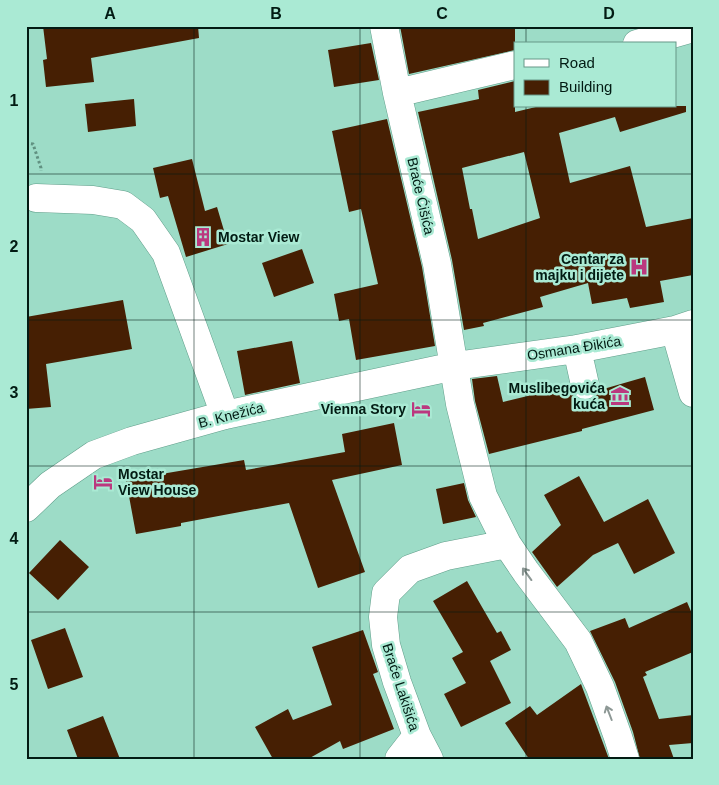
<svg xmlns="http://www.w3.org/2000/svg" width="719" height="785" viewBox="0 0 719 785" font-family="Arial,sans-serif">
	<style>
		.building { fill: #461f03; fill-rule: evenodd }
		.lines { fill: none; stroke-linecap: round; stroke-linejoin: round }
		.minor-casing { stroke: #609e8a; stroke-width: 29 }
		.path { stroke: #619181; stroke-width: 3; stroke-dasharray: 2.5 2.5; stroke-linecap: butt }
		.minor { stroke: #fff; stroke-width: 28 }
		.oneway { stroke: #8d9895 }
		.grid { fill: none; stroke: #021b13; stroke-width: 1; stroke-opacity: 0.55 }
		.labels { text-anchor: middle; dominant-baseline: central; stroke-width: 5; stroke-linejoin: round; paint-order: stroke }
		.street-label { font-size: 14px; fill: #021b13; stroke: #aaead4 }
		.poi-label { font-size: 14px; font-weight: bold; fill: #021b13; stroke: #aaead4; text-anchor: end }
		.neatline { fill: none; stroke: #021b13; stroke-width: 2 }
		.grid-label { font-size: 16px; text-anchor: middle; font-weight: bold; fill: #021b13 }
	</style>
	<rect width="100%" height="100%" fill="#9ddcc7"/>
	<path class="building" d="M43,26H198L199,38L91,58L94,82L46,87L43,60L47,59Z
		M400,26H515V50L409,74Z
		M371,43L379,80L334,87L328,50Z
		M515,81V112L540,106H686V112L620,132L615,117L559,133L570,183L630,166L646,227L693,218V275L660,281L664,302L630,308L627,298L592,304L588,283L540,297L543,307L483,323L484,326L464,330L452,260L418,112L479,99L478,90ZM524,152L540,218L478,239L472,209H470L462,168Z
		M134,99L136,126L88,132L85,104Z
		M387,119L422,267L435,346L356,360L349,319L339,321L334,294L378,284L361,209L349,212L332,131Z
		M192,159L205,211L217,207L228,244L186,257L168,196L160,198L153,168Z
		M302,249L314,283L274,297L262,263Z
		M123,300L132,349L46,364L51,407L26,409V317Z
		M292,341L300,383L245,395L237,351Z
		M497,376L503,402L569,386L574,397L581,400H588L595,397L600,390L645,377L654,410L582,429V431L489,454L475,401L472,379Z
		M394,423L402,465L332,480L365,572L318,588L289,503L181,523V526L136,534L126,480L244,460L246,470L345,452L342,434Z
		M579,476L604,522L648,499L675,553L634,574L618,543L593,555L557,587L532,552L561,525L544,495Z
		M464,483L468,500L476,517L443,524L436,489Z
		M60,540L89,567L58,600L29,573Z
		M467,581L497,633L501,631L511,650L490,661L511,703L461,727L444,694L466,683L452,658L463,652L433,601Z
		M687,602L693,616V652L645,672L647,675L643,677L659,719L693,715V743L669,745L674,759H640L633,732L615,682L590,631L625,618L629,628Z
		M65,628L83,677L48,689L31,640Z
		M363,630L378,672L373,674L394,729L343,749L340,741L308,759H273L255,727L288,709L293,720L332,705L312,647Z
		M581,684L609,759H529L505,723L530,706L537,715Z
		M103,716L120,759H78L67,730Z"/>
	<g class="lines">
		<g class="minor-casing">
			<path id="minor" d="M384,26L397,93L437,264L460,404L483,496L507,544L526,572L578,641L600,687L618,737L625,759
				M637,44L693,28
				M397,93L515,65
				M36,198L93,200L123,205L143,220L166,253L225,415
				M675,330L693,393
				M577,349L585,385
				M26,508L50,485L94,455L132,441L225,415L455,366L577,349L675,330L693,324
				M417,736L429,759
				M399,759L417,736L397,682L386,645L383,617L386,593L410,569L446,556L507,544"/>
		</g>
		<path class="path" d="M26,143L33,144L41,168V171"/>
		<use href="#minor" class="minor"/>
	</g>
	<defs><path id="oneway-shaft" d="M-6 0H5M1.5-3L5.5 0L1.5 3" fill="none" stroke-width="1.6" stroke-linecap="round" stroke-linejoin="round" transform="scale(1.25)"/></defs>
	<g class="oneway">
		<use href="#oneway-shaft" transform="translate(527 574) rotate(-126)"/>
		<use href="#oneway-shaft" transform="translate(609 713) rotate(-111)"/>
	</g>
	<path class="grid" d="M194,26V759M360,26V759M526,26V44M526,106V759M26,174H693M26,320H693M26,466H693M26,612H693"/>
	<defs>
		<g id="building-bare" transform="scale(1.5)"><path d="M-4-6H4V6H1V3H-1V6H-4ZM-2.5-4.3h1.7v1.8h-1.7ZM.8-4.3h1.7v1.8H.8ZM-2.5-1h1.7V.8h-1.7ZM.8-1h1.7V.8H.8Z" fill="#bb387f" stroke="#aaead4" stroke-width="2.5" paint-order="stroke"/></g>
		<g id="hospital-bare" transform="scale(1.5)"><path d="M-5-5h3v3.5h4V-5h3V5h-3V1.5h-4V5h-3Z" fill="#bb387f" stroke="#aaead4" stroke-width="2.5" paint-order="stroke"/></g>
		<g id="museum-bare" transform="scale(1.5)"><path d="M0-6L6-3V-2H-6V-3ZM-5-1h2V3h-2ZM-1-1h2V3h-2ZM3-1h2V3H3ZM-6 4H6V6H-6Z" fill="#bb387f" stroke="#aaead4" stroke-width="2.5" paint-order="stroke"/></g>
		<g id="hotel-bare" transform="scale(1.5)"><path d="M-6-4.5h1.5V1H6V5H4.5V3h-9V5H-6ZM-4 0a1.8 1.8 0 1 1 3.6 0ZM.5 0V-2.5h3Q6-2.5 6 0Z" fill="#bb387f" stroke="#aaead4" stroke-width="2.5" paint-order="stroke"/></g>
	</defs>
	<g fill-rule="evenodd">
		<use href="#building-bare" x="203" y="237"/>
		<use href="#hospital-bare" x="639" y="267"/>
		<use href="#museum-bare" x="620" y="396"/>
		<use href="#hotel-bare" x="421" y="409"/>
		<use href="#hotel-bare" x="103" y="482"/>
	</g>
	<g class="labels">
		<g class="street-label">
			<text transform="translate(421 196) rotate(77)">Braće Ćišića</text>
			<text transform="translate(574 348) rotate(-9)">Osmana Đikića</text>
			<text transform="translate(231 415) rotate(-14)">B. Knežića</text>
			<text transform="translate(401 687) rotate(72)">Braće Lakišića</text>
		</g>
		<g class="poi-label">
			<text x="218" y="237" text-anchor="start">Mostar View</text>
			<text x="624" y="259">Centar za<tspan x="624" dy="16">majku i dijete</tspan></text>
			<text x="605" y="388">Muslibegovića<tspan x="605" dy="16">kuća</tspan></text>
			<text x="406" y="409">Vienna Story</text>
			<text x="118" y="474" text-anchor="start">Mostar<tspan x="118" dy="16">View House</tspan></text>
		</g>
	</g>
	<rect width="719" height="785" fill="none" stroke="#aaead4" stroke-width="55"/>
	<rect x="514" y="42" width="162" height="65" fill="#aaead4" stroke="#679787"/>
	<rect x="524" y="59" width="25" height="8" fill="#ffffff" stroke="#679787"/>
	<text x="559" y="68" font-size="15" fill="#021b13">Road</text>
	<rect x="524" y="80" width="25" height="15" fill="#461f03" stroke="#679787"/>
	<text x="559" y="92" font-size="15" fill="#021b13">Building</text>
	<rect x="28" y="28" width="664" height="730" class="neatline"/>
	<g class="grid-label">
		<text x="110" y="19">A</text>
		<text x="276" y="19">B</text>
		<text x="442" y="19">C</text>
		<text x="609" y="19">D</text>
		<text x="14" y="106">1</text>
		<text x="14" y="252">2</text>
		<text x="14" y="398">3</text>
		<text x="14" y="544">4</text>
		<text x="14" y="690">5</text>
	</g>
</svg>
